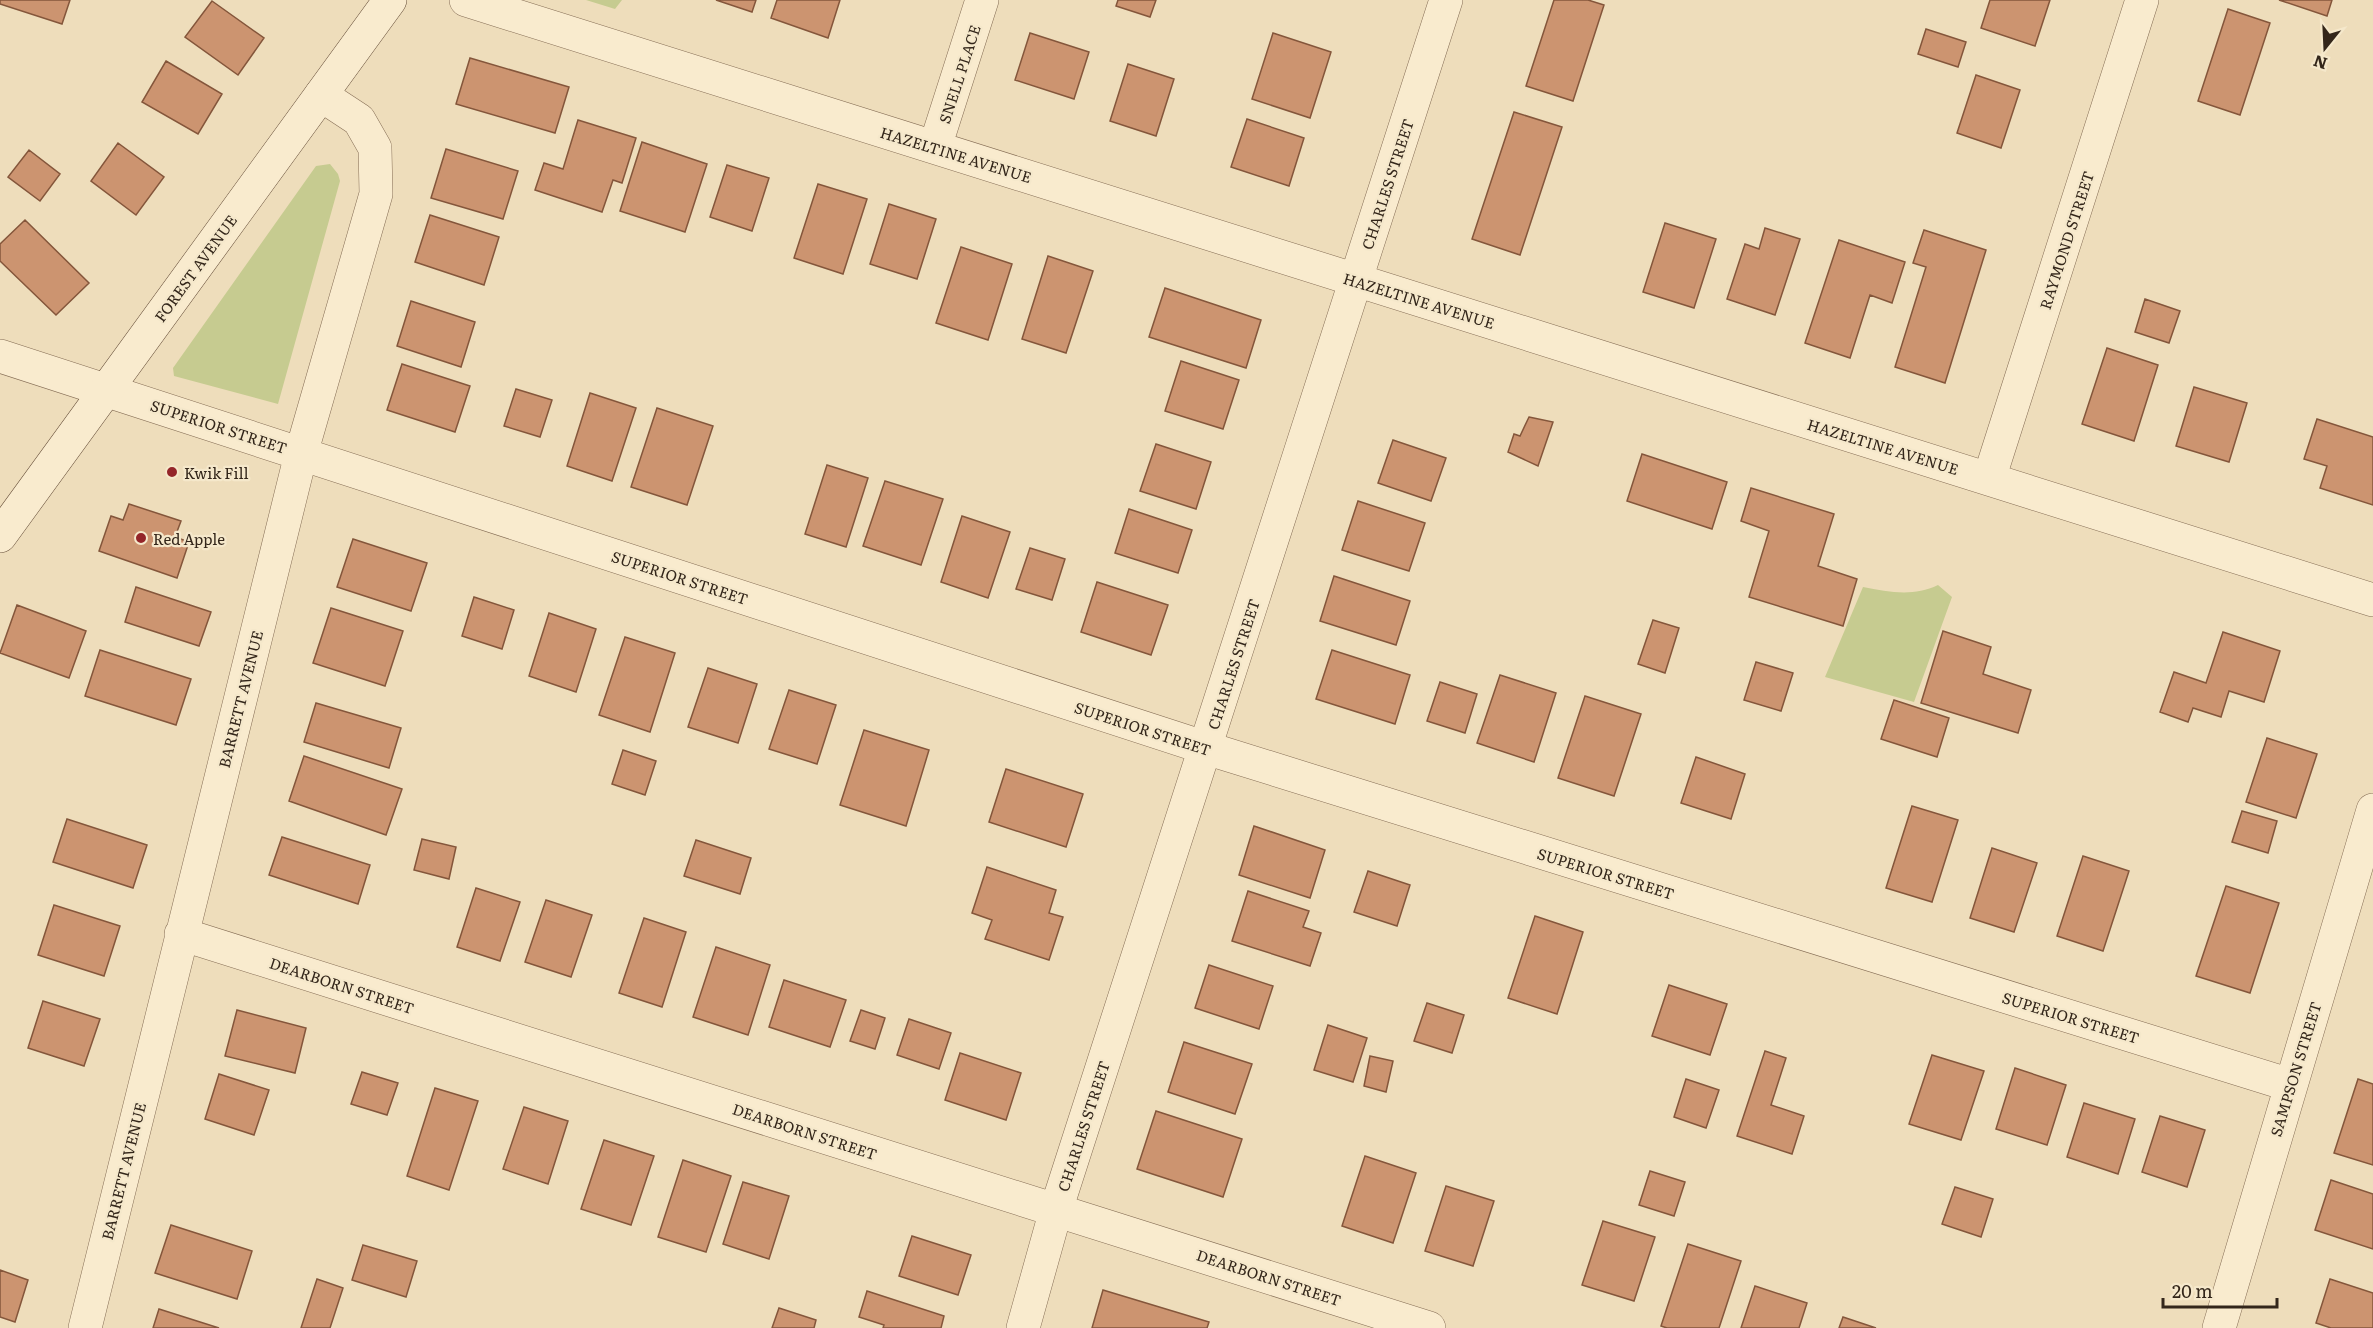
<svg xmlns="http://www.w3.org/2000/svg" width="2373" height="1328" viewBox="0 0 2373 1328" font-family="Literata,serif">
	<style>
		.grass { fill: #c6cb90 }
		.building { fill: #cc9470; stroke: #84563b; stroke-width: 1.5 }
		.lines { fill: none; stroke-linecap: round; stroke-linejoin: round }
		.street-casing { stroke: #856d55; stroke-width: 34 }
		.secondary-casing { stroke: #664e39; stroke-width: 34 }
		.street { stroke: #f9ebce; stroke-width: 33 }
		.secondary { stroke: #f9ebce; stroke-width: 33 }
		.poi-dot { fill: #942529; stroke: #f5e8cb; stroke-width: 2 }
		.labels { text-anchor: middle; dominant-baseline: central; stroke-width: 4.5; stroke-linejoin: round; paint-order: stroke }
		.street-label { font-size: 15px; fill: #33261a; stroke: #f5e8cb }
		.poi-label { font-size: 15px; fill: #33261a; stroke: #f5e8cb; text-anchor: start }
	</style>
	<rect width="100%" height="100%" fill="#edb"/>
	<path class="grass" d="M586,0H622L615,9Z
		M330,164L338,174L340,181L278,404L174,376L173,368L316,166Z
		M1938,585L1952,597L1914,702L1825,677L1863,587C1889,592 1913,597 1938,585Z"/>
	<path class="building" d="M0,0H70L62,24L0,4Z
		M716,0H756L752,12Z
		M777,0H840L828,38L771,18Z
		M1118,0H1156L1150,17L1116,6Z
		M1554,0H1588L1604,5L1573,101L1526,86Z
		M1990,0H2050L2035,46L1981,28Z
		M2279,0H2332L2327,16Z
		M212,1L264,38L238,75L185,37Z
		M2228,9L2270,23L2240,115L2198,101Z
		M1926,29L1966,42L1958,67L1918,54Z
		M1030,33L1089,52L1074,99L1015,80Z
		M1273,33L1331,52L1310,118L1252,99Z
		M470,58L569,87L555,133L456,104Z
		M166,61L222,94L198,134L142,102Z
		M1128,64L1174,79L1156,136L1110,121Z
		M1976,75L2020,90L2001,148L1957,133Z
		M1514,112L1562,127L1520,255L1472,239Z
		M1247,119L1304,138L1289,186L1231,167Z
		M578,120L636,138L622,183L613,180L602,212L535,190L544,163L563,169Z
		M642,142L707,164L685,232L620,211Z
		M118,143L164,177L136,215L91,181Z
		M446,149L518,171L503,219L431,198Z
		M29,150L60,174L40,201L8,177Z
		M727,165L769,178L752,231L710,217Z
		M818,184L867,199L843,274L794,258Z
		M889,204L936,219L917,279L870,264Z
		M430,215L499,237L484,285L415,262Z
		M25,220L89,283L56,315L0,261V244Z
		M1665,223L1716,239L1694,308L1643,292Z
		M1765,228L1800,239L1775,315L1727,299L1745,244L1759,249Z
		M1924,230L1986,250L1945,383L1895,367L1926,267L1913,263Z
		M1839,240L1905,262L1892,303L1870,295L1850,358L1805,343Z
		M961,247L1012,264L988,340L936,323Z
		M1048,256L1093,271L1066,353L1022,339Z
		M1165,288L1261,320L1246,368L1149,337Z
		M2145,299L2180,311L2169,343L2135,332Z
		M411,301L475,322L461,367L397,346Z
		M2107,348L2158,365L2134,441L2082,424Z
		M1181,361L1239,380L1223,429L1165,411Z
		M402,364L470,386L455,432L387,410Z
		M2194,387L2247,403L2229,462L2176,446Z
		M516,389L552,400L540,437L504,426Z
		M590,393L636,408L612,481L567,466Z
		M657,408L713,426L687,505L631,487Z
		M1529,417L1553,422L1538,466L1508,452L1514,434L1520,436Z
		M2317,419L2373,437V505L2320,488L2327,466L2304,459Z
		M1393,440L1446,458L1431,501L1378,483Z
		M1156,444L1211,462L1196,509L1140,491Z
		M1642,454L1727,482L1712,529L1627,501Z
		M827,465L868,478L846,547L805,534Z
		M885,481L943,499L921,565L863,546Z
		M1751,488L1834,514L1818,566L1857,579L1843,626L1749,597L1769,531L1741,521Z
		M1358,501L1425,523L1409,571L1342,550Z
		M129,504L181,521L175,537L189,542L177,578L99,551L111,516L123,520Z
		M1129,509L1192,530L1178,573L1115,553Z
		M962,516L1010,532L988,598L941,582Z
		M353,539L427,563L411,611L337,587Z
		M1030,548L1065,559L1052,600L1016,589Z
		M1334,576L1410,601L1396,645L1320,621Z
		M1097,582L1168,605L1151,655L1081,632Z
		M136,587L211,612L199,646L125,622Z
		M474,597L514,610L502,649L462,636Z
		M17,605L86,631L69,678L0,653Z
		M331,608L403,631L385,686L313,663Z
		M549,613L596,629L576,692L529,676Z
		M1653,620L1679,628L1665,673L1638,664Z
		M1943,631L1991,647L1983,674L2031,690L2018,733L1921,703Z
		M2223,632L2280,651L2264,702L2229,691L2221,717L2193,708L2188,722L2160,712L2174,672L2206,683Z
		M625,637L675,653L650,732L599,715Z
		M100,650L191,679L176,725L85,696Z
		M1332,650L1410,675L1395,724L1316,699Z
		M1756,662L1793,673L1781,711L1744,700Z
		M708,668L757,684L738,743L688,727Z
		M1500,675L1556,693L1534,762L1477,743Z
		M1440,682L1477,694L1465,733L1427,721Z
		M789,690L836,705L817,764L769,749Z
		M1585,696L1641,714L1614,796L1558,778Z
		M1894,700L1949,718L1937,757L1881,739Z
		M316,703L401,728L389,768L304,742Z
		M864,730L929,750L906,826L840,805Z
		M2267,738L2317,754L2296,818L2246,802Z
		M623,750L656,761L645,795L612,784Z
		M304,756L402,789L386,835L289,801Z
		M1696,757L1745,774L1731,819L1681,803Z
		M1006,769L1083,794L1066,847L989,822Z
		M1912,806L1958,820L1932,902L1886,888Z
		M2242,811L2277,821L2268,853L2232,842Z
		M67,819L147,845L133,888L53,862Z
		M1254,826L1325,850L1310,898L1239,875Z
		M282,837L370,865L358,904L269,875Z
		M422,839L456,847L449,879L414,870Z
		M696,840L751,858L740,894L684,876Z
		M1992,848L2037,863L2014,932L1970,918Z
		M2083,856L2129,871L2103,951L2057,936Z
		M987,867L1056,890L1049,913L1063,917L1049,960L985,939L992,920L972,913Z
		M1368,871L1410,885L1397,926L1354,912Z
		M2226,886L2279,903L2250,993L2196,976Z
		M476,888L520,902L500,961L457,947Z
		M1248,891L1309,911L1303,927L1321,933L1310,966L1232,941Z
		M546,900L592,915L571,977L525,962Z
		M54,905L120,926L104,976L38,955Z
		M1535,916L1583,932L1557,1014L1508,998Z
		M644,918L686,932L662,1007L619,993Z
		M716,947L770,965L748,1035L693,1017Z
		M1209,965L1273,986L1259,1029L1195,1008Z
		M784,980L846,1000L830,1047L769,1027Z
		M1669,985L1727,1004L1710,1055L1652,1036Z
		M43,1001L100,1019L84,1066L28,1048Z
		M1427,1003L1464,1015L1452,1053L1414,1041Z
		M237,1010L306,1028L295,1073L225,1056Z
		M861,1010L885,1018L875,1049L850,1041Z
		M909,1019L951,1033L939,1069L897,1055Z
		M1328,1025L1367,1038L1353,1082L1314,1070Z
		M1184,1042L1252,1064L1235,1114L1168,1092Z
		M1765,1051L1786,1058L1771,1105L1804,1116L1792,1154L1737,1136Z
		M960,1053L1021,1073L1006,1120L945,1100Z
		M1932,1055L1984,1071L1961,1140L1909,1124Z
		M1370,1056L1393,1061L1386,1092L1364,1086Z
		M2015,1068L2066,1085L2047,1145L1996,1129Z
		M362,1072L398,1083L387,1115L351,1104Z
		M219,1074L269,1090L254,1135L205,1119Z
		M1686,1079L1719,1090L1706,1128L1674,1117Z
		M2358,1079L2373,1084V1165L2334,1153Z
		M435,1088L478,1101L449,1190L407,1176Z
		M2084,1103L2135,1119L2118,1174L2067,1157Z
		M524,1107L568,1121L548,1184L503,1169Z
		M1156,1111L1242,1139L1223,1197L1137,1169Z
		M2160,1116L2205,1130L2187,1187L2142,1172Z
		M604,1140L654,1156L631,1225L581,1209Z
		M1365,1156L1416,1173L1393,1243L1342,1226Z
		M683,1160L731,1176L706,1252L658,1237Z
		M1650,1171L1685,1182L1674,1216L1639,1205Z
		M2331,1180L2373,1194V1249L2315,1230Z
		M743,1182L789,1196L769,1259L723,1244Z
		M1446,1186L1494,1201L1473,1266L1425,1251Z
		M1955,1187L1993,1199L1981,1237L1942,1224Z
		M1603,1221L1655,1237L1634,1301L1582,1285Z
		M171,1225L252,1251L237,1299L155,1273Z
		M912,1236L971,1255L958,1295L899,1276Z
		M1688,1244L1741,1261L1719,1328H1667L1661,1326Z
		M363,1245L417,1261L406,1297L352,1280Z
		M0,1270L28,1280L15,1322L0,1317Z
		M317,1279L343,1288L330,1328H301Z
		M2330,1279L2373,1293V1328H2331L2316,1323Z
		M1755,1286L1807,1303L1799,1328H1741Z
		M1103,1290L1209,1322L1207,1328H1092Z
		M867,1291L944,1316L941,1328H883L884,1325L859,1317Z
		M779,1308L816,1320L814,1328H772Z
		M159,1309L219,1328H153Z
		M1843,1317L1876,1328H1839Z"/>
	<g class="lines">
		<g class="street-casing">
			<path id="street" d="M466,0L2373,600
				M935,147L982,0
				M0,356L1206,748L2290,1085
				M1989,479L2142,0
				M181,934L1429,1328
				M85,1328L301,454L376,194L375,148L359,120L321,95
				M1023,1328L1056,1210L1446,0
				M2219,1328L2373,810"/>
		</g>
		<g class="secondary-casing">
			<path id="secondary" d="M0,536L390,0"/>
		</g>
		<use href="#street" class="street"/>
		<use href="#secondary" class="secondary"/>
	</g>
	<g class="poi-dot">
		<circle cx="172" cy="472" r="6"/>
		<circle cx="141" cy="538" r="6"/>
	</g>
	<g class="labels">
		<g class="street-label">
			<text transform="translate(959 74) rotate(-72)">SNELL PLACE</text>
			<text transform="translate(956 154) rotate(17)">HAZELTINE AVENUE</text>
			<text transform="translate(1387 184) rotate(-72)">CHARLES STREET</text>
			<text transform="translate(2066 240) rotate(-72)">RAYMOND STREET</text>
			<text transform="translate(195 268) rotate(-54)">FOREST AVENUE</text>
			<text transform="translate(1419 300) rotate(17)">HAZELTINE AVENUE</text>
			<text transform="translate(219 426) rotate(18)">SUPERIOR STREET</text>
			<text transform="translate(1883 446) rotate(17)">HAZELTINE AVENUE</text>
			<text transform="translate(680 577) rotate(18)">SUPERIOR STREET</text>
			<text transform="translate(1233 664) rotate(-72)">CHARLES STREET</text>
			<text transform="translate(240 699) rotate(-76)">BARRETT AVENUE</text>
			<text transform="translate(1143 728) rotate(18)">SUPERIOR STREET</text>
			<text transform="translate(1606 873) rotate(17)">SUPERIOR STREET</text>
			<text transform="translate(342 985) rotate(18)">DEARBORN STREET</text>
			<text transform="translate(2071 1017) rotate(17)">SUPERIOR STREET</text>
			<text transform="translate(2295 1069) rotate(-73)">SAMPSON STREET</text>
			<text transform="translate(1083 1126) rotate(-72)">CHARLES STREET</text>
			<text transform="translate(805 1131) rotate(18)">DEARBORN STREET</text>
			<text transform="translate(123 1171) rotate(-76)">BARRETT AVENUE</text>
			<text transform="translate(1269 1277) rotate(18)">DEARBORN STREET</text>
		</g>
		<g class="poi-label">
			<text x="184" y="472">Kwik Fill</text>
			<text x="153" y="538">Red Apple</text>
		</g>
	</g>
	<g transform="translate(2325 48) rotate(198)" stroke="#f5e8cb" stroke-width="4.5" paint-order="stroke">
	<path d="M0-4.5L10 22L0 15L-10 22Z" fill="#33261a"/>
	<text y="-9" font-size="16" font-weight="bold" text-anchor="middle" fill="#33261a">N</text>
	</g>
	<path d="M2163 1298v9h114v-9" fill="none" stroke="#33261a" stroke-width="3"/>
	<text x="2172" y="1298" font-size="18" fill="#33261a" stroke="#f5e8cb" stroke-width="4.5" paint-order="stroke">20 m</text>
</svg>
